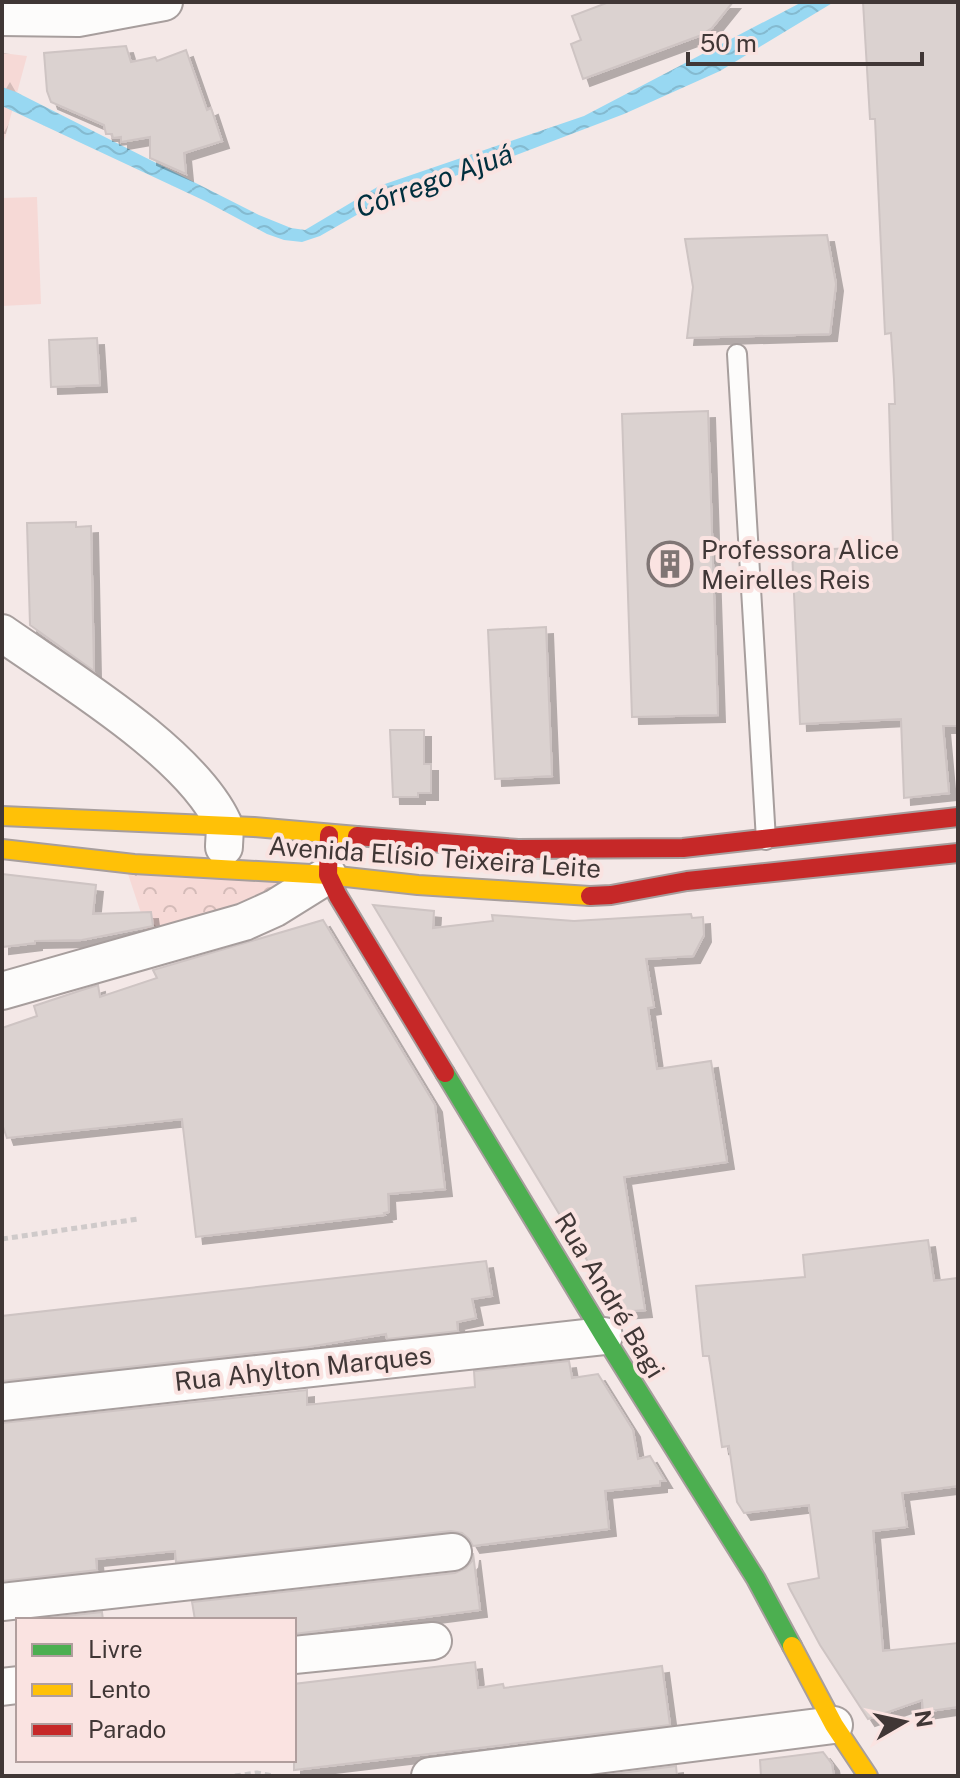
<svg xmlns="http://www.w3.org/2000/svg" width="960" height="1778" viewBox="0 0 960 1778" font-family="'Public Sans',sans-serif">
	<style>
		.forest { fill: url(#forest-firs) }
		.park { fill: url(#park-crowns) }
		.garden { fill: #f6d9d6 }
		.water { fill: url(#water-waves) }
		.building { fill: #dbd2d0; stroke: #cec4c3; stroke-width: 2; filter: url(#shadow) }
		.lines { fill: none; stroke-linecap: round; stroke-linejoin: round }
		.lane-casing { stroke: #a79e9d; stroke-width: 22 }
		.street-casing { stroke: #a79e9d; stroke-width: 40 }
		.fast-casing { stroke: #a79e9d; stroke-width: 22 }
		.slow-casing { stroke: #a79e9d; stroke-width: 22 }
		.jam-casing { stroke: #a79e9d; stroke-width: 22 }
		.path { stroke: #cfcaca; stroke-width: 5; stroke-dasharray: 6 4; stroke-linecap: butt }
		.lane { stroke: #fdfcfb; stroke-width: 18 }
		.street { stroke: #fdfcfb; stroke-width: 36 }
		.fast { stroke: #4caf50; stroke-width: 18 }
		.slow { stroke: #ffc107; stroke-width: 18 }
		.jam { stroke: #c62828; stroke-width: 18 }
		.labels { text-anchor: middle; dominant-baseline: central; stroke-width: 8; stroke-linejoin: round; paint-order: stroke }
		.poi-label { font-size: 26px; fill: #403736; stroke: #fae3e1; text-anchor: start }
		.street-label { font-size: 26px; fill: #403736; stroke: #fae3e1 }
		.water-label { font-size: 28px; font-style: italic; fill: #002f3e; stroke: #fae3e1 }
	</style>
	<defs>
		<pattern id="forest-firs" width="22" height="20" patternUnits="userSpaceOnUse" patternTransform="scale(2)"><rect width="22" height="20" fill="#f6d9d6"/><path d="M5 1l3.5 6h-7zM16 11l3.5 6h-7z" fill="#d4bbb8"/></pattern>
		<pattern id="park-crowns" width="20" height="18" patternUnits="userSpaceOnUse" patternTransform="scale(2)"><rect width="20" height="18" fill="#f6d9d6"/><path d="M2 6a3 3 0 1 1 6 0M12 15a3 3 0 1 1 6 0" fill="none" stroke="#d4bbb8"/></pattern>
		<pattern id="water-waves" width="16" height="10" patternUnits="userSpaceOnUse" patternTransform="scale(2)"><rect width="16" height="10" fill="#98d8f2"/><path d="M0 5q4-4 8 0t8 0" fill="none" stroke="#84bad0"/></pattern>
		<filter id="shadow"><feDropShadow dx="7" dy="7" stdDeviation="0" flood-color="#0004"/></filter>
	</defs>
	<rect width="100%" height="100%" fill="#f4e8e7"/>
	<path class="forest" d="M2,53L27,56L4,141H2Z"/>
	<path class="park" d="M123,859L335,873L153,949Z"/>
	<path class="garden" d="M37,197L41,304L2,306V198Z"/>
	<path class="water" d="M802,2H834L720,71L624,114L511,157L381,201L320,236L302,242L284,240L267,234L205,201L2,106V87L16,92L259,215L291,228L305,230L379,186L584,116Z"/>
	<path class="building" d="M609,2H733L712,28L699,36L583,79L571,44L581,40L572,16Z
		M863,2H958V726H943L949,793L904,798L901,719L800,724L792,551L893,546L889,404H895L894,380L891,333L885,334L875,119H870Z
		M126,46L131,62L155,57L157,61L186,50L207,110L211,108L222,141L184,153L186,174L150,158V137L121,142V137L113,138L112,134H106L104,125L51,102L47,91L44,53Z
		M827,235L836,284L830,334L687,338L693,287L685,239Z
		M97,338L100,385L51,387L49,340Z
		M708,411L718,715L632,717L622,414Z
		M76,522V527L91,526L94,671L30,625L27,523Z
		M546,627L552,776L495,779L488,630Z
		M390,730H424V764H431V793H418V797H393Z
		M2,874L96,885L93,914L151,912L153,926L82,940L35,941V943L2,947Z
		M373,905L434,911L433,928L493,921L492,915L574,921L691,914L692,918L703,917L704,935L693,956L646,959L654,1007L648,1008L657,1069L711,1061L727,1162L624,1177L645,1310L619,1312L615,1294L608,1295Z
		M323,920L435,1105L445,1189L388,1194L389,1212L384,1213L385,1215L196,1237L182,1119L7,1138L2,1124V1028L37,1016L34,1006L79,991L98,985L100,997L157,978L153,970Z
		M928,1240L934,1281L958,1278V1486L902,1493L907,1527L873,1531L883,1651L958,1643V1707L923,1712L922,1700L868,1719L820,1645L790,1589L788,1584L819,1578L809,1505L744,1513L737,1502L729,1446L722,1447L709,1356H703L696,1286L805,1277L803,1255Z
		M486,1261L492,1296L472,1299L476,1318L457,1322L458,1331L387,1339L386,1334L308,1347L2,1381V1316Z
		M569,1361L572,1378L598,1374L633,1430L638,1459L650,1456L665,1481H660V1485L605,1491L609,1529L473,1546L469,1539L462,1533L451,1531L176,1562L175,1551L96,1559L97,1570L2,1581V1423L307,1390V1405L475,1387L474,1371Z
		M473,1553L480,1610L294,1634V1620H195L192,1602L455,1573L466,1568L472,1561Z
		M102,1612L103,1620H30Z
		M475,1662L478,1688L503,1684L504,1688L662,1666L670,1725L294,1770V1684Z
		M823,1752L832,1764L834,1776H761L760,1760Z
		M676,1766L677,1776H598Z"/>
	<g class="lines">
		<g class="lane-casing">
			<path id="lane" d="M737,354L766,840"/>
		</g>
		<g class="street-casing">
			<path id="street" d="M2,17L78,18L164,2
				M2,633C66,678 190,752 223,823C226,830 224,839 224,847
				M2,991L244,922L275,908L328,875
				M2,1402L604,1336
				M2,1602L453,1552
				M294,1655L433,1641
				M2,1687L18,1685
				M430,1776L834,1725"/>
		</g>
		<g class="fast-casing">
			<path id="fast" d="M445,1073L604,1336L756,1579L792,1646"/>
		</g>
		<g class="slow-casing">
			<path id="slow" d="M2,816L254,827L357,836
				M2,849L134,864L328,875L418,885L590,896
				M792,1646L834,1725L868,1776"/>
		</g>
		<g class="jam-casing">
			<path id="jam" d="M329,835L328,875L338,896L445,1073
				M357,836L518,849L683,848L958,817
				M590,896L611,895L687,881L958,853"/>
		</g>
		<path class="path" d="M2,1239L138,1219
			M235,1776L257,1773L274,1776"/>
		<use href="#lane" class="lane"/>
		<use href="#street" class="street"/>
		<use href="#fast" class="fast"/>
		<use href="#slow" class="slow"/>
		<use href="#jam" class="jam"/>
	</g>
	<defs>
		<g id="building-ring" transform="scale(2.3)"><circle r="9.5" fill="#fae3e1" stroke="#7f7574" stroke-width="1.5"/><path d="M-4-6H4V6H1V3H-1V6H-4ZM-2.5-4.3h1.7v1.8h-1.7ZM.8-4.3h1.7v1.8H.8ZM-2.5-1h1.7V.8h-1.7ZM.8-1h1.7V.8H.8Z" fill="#7f7574"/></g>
	</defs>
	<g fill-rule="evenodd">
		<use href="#building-ring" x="670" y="564"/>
	</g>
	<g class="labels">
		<g class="poi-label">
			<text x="701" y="549">Professora Alice<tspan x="701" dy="30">Meirelles Reis</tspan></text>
		</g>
		<g class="street-label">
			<text transform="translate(435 857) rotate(4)">Avenida Elísio Teixeira Leite</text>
			<text transform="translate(610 1295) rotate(59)">Rua André Bagi</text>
			<text transform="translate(303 1368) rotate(-6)">Rua Ahylton Marques</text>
		</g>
		<g class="water-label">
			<text transform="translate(434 180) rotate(-20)">Córrego Ajuá</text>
		</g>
	</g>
	<rect width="960" height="1778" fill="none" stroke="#403736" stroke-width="8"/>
	<rect x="16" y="1618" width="280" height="144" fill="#fae3e1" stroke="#b09e9d" stroke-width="2"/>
	<rect x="32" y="1644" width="40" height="12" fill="#4caf50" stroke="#b09e9d" stroke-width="2"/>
	<text x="88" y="1658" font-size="24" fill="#403736">Livre</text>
	<rect x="32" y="1684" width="40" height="12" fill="#ffc107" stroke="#b09e9d" stroke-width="2"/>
	<text x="88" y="1698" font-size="24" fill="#403736">Lento</text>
	<rect x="32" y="1724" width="40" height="12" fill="#c62828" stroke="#b09e9d" stroke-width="2"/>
	<text x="88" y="1738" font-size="24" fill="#403736">Parado</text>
	<g transform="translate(904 1722) rotate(81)" stroke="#fae3e1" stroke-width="6" paint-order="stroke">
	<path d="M0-6L14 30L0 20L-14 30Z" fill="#403736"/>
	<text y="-12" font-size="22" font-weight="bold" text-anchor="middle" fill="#403736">N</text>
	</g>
	<path d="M688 52v12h234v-12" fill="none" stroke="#403736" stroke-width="4"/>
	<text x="700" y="52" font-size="24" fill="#403736" stroke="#fae3e1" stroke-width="6" paint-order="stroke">50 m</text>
</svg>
